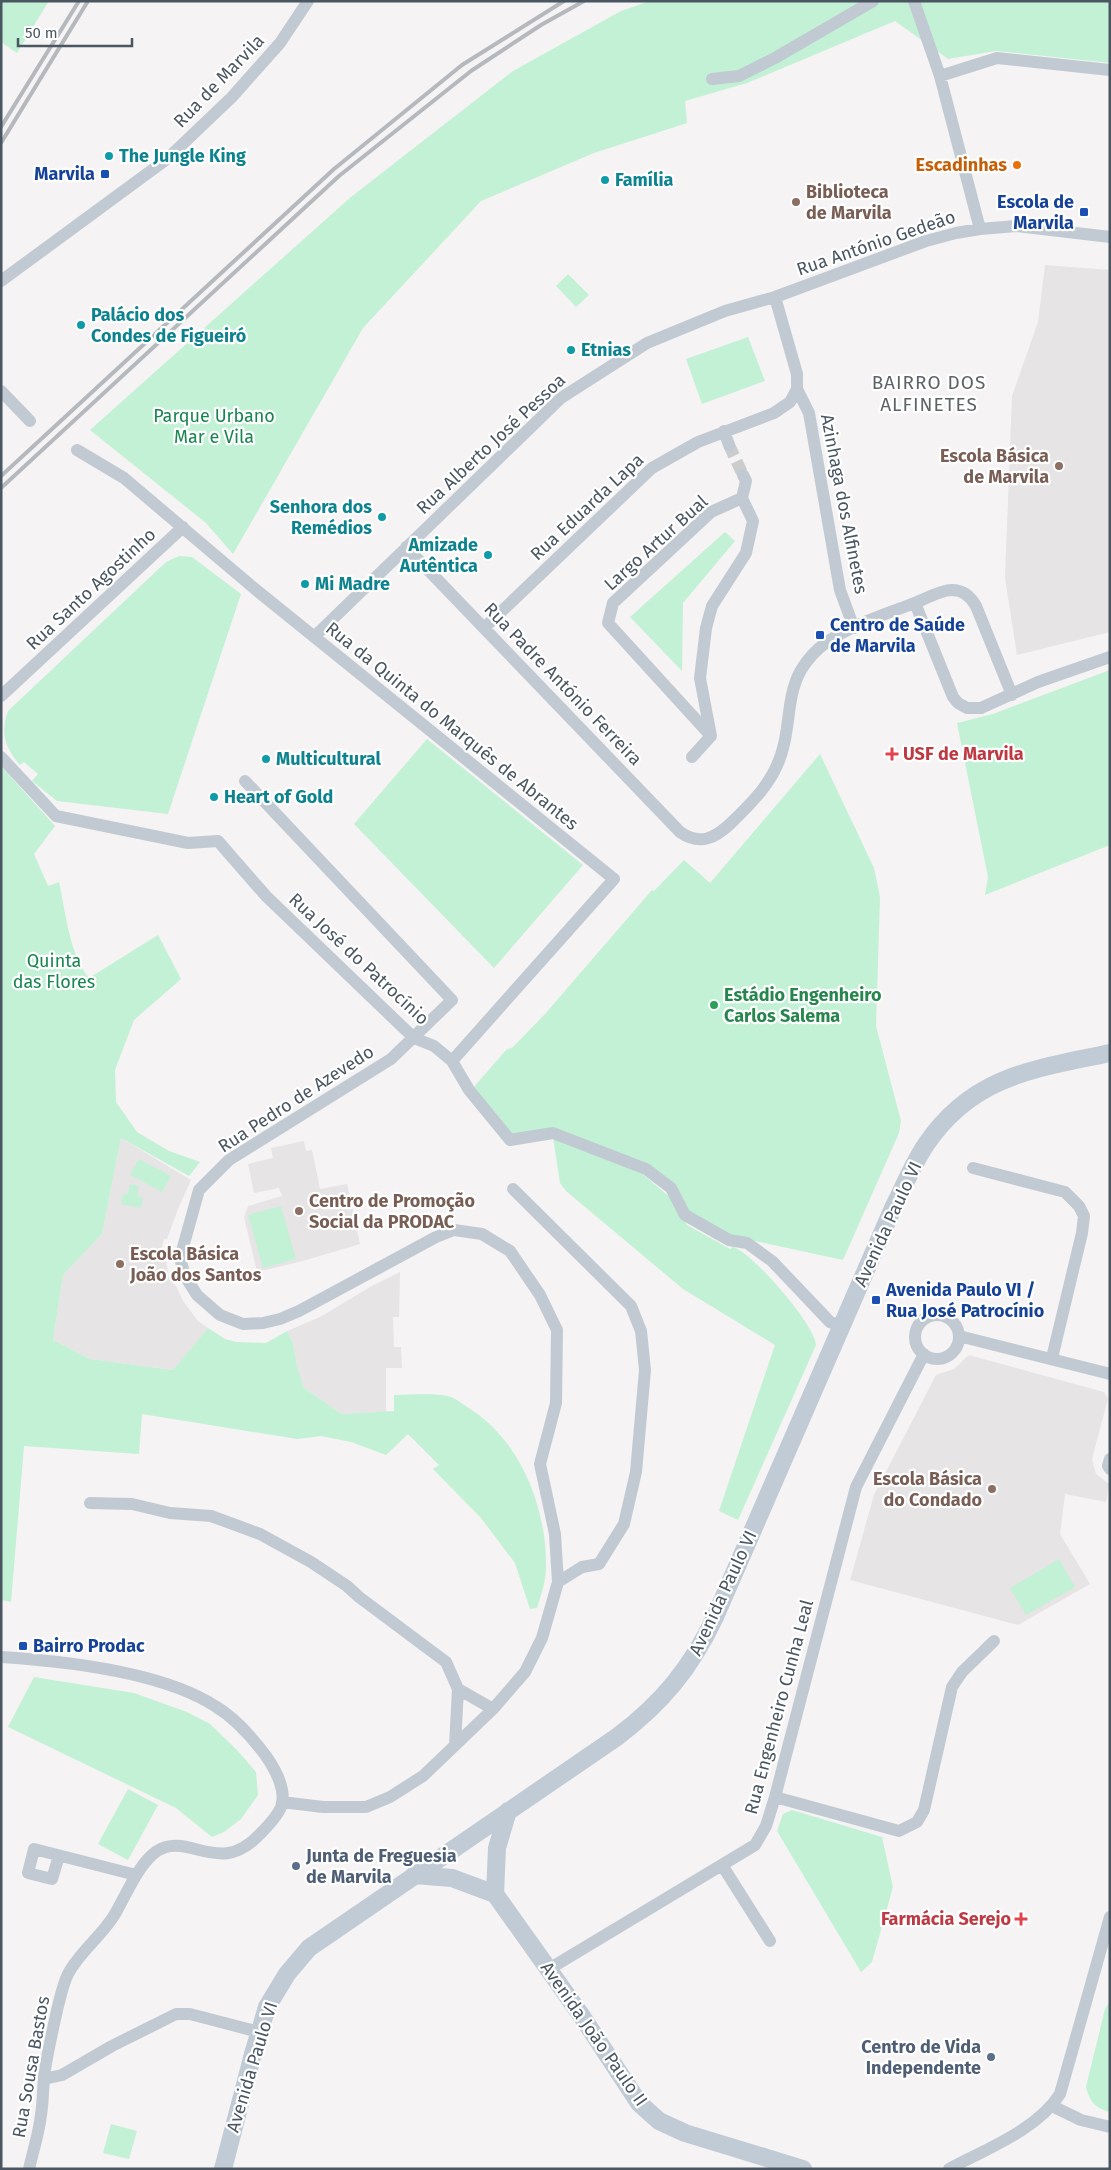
<svg xmlns="http://www.w3.org/2000/svg" width="1111" height="2170" viewBox="0 0 1111 2170" font-family="'Fira Sans',sans-serif">
	<style>
		.education { fill: #e6e4e5 }
		.green { fill: #c3f1d5 }
		.lines { fill: none; stroke-linecap: round; stroke-linejoin: round }
		.street-tunnel { stroke: #caccce; stroke-width: 12; stroke-dasharray: 12 6; stroke-linecap: butt }
		.street { stroke: #c1cad2; stroke-width: 12 }
		.secondary { stroke: #c1cbd6; stroke-width: 18 }
		.rail { stroke: #b5b8bd; stroke-width: 4 }
		.culture-dot { fill: #0f9aa8; stroke: #fff; stroke-width: 2 }
		.food-dot { fill: #e8710a; stroke: #fff; stroke-width: 2 }
		.transit-dot { fill: #1a4fb4; stroke: #fff; stroke-width: 2 }
		.education-dot { fill: #8d6e63; stroke: #fff; stroke-width: 2 }
		.health-dot { fill: #e0444e; stroke: #fff; stroke-width: 2 }
		.leisure-dot { fill: #2e9e5b; stroke: #fff; stroke-width: 2 }
		.service-dot { fill: #5c6f8a; stroke: #fff; stroke-width: 2 }
		.labels { text-anchor: middle; dominant-baseline: central; stroke-width: 4.5; stroke-linejoin: round; paint-order: stroke }
		.street-label { font-size: 18px; fill: #4a5661; stroke: #fff }
		.culture-label { font-size: 18px; font-weight: bold; fill: #0d838f; stroke: #fff; text-anchor: start }
		.food-label { font-size: 18px; font-weight: bold; fill: #c56008; stroke: #fff; text-anchor: end }
		.transit-label { font-size: 18px; font-weight: bold; fill: #164399; stroke: #fff; text-anchor: start }
		.education-label { font-size: 18px; font-weight: bold; fill: #785e54; stroke: #fff; text-anchor: start }
		.park-label { font-size: 18px; fill: #17864f; stroke: #fff }
		.health-label { font-size: 18px; font-weight: bold; fill: #be3a42; stroke: #fff; text-anchor: start }
		.leisure-label { font-size: 18px; font-weight: bold; fill: #27864d; stroke: #fff; text-anchor: start }
		.service-label { font-size: 18px; font-weight: bold; fill: #4e5e75; stroke: #fff; text-anchor: start }
		.neighbourhood-label { font-size: 19px; letter-spacing: 1px; fill: #5f6368; stroke: #fff }
	</style>
	<rect width="100%" height="100%" fill="#f5f3f3"/>
	<path class="education" d="M1045,265L1110,270V632L1017,655L1005,578L1012,396L1038,322Z
		M121,1138L191,1180L178,1209L167,1239H164L161,1250L165,1254L169,1279L176,1286L183,1301L198,1321L208,1328L174,1370L90,1359L53,1340L63,1275L102,1234Z
		M304,1141L306,1151L312,1150L320,1189L347,1184L360,1244L303,1261L257,1272L244,1217L248,1206L282,1196L279,1188L254,1193L248,1164L273,1158L271,1148Z
		M400,1272L399,1317H393L394,1347H401L402,1368H386V1412L342,1414L304,1388L297,1366L293,1343L287,1331L320,1317L370,1287Z
		M969,1355L1104,1392L1108,1399L1092,1459L1096,1474L1109,1484L1106,1502L1065,1494L1060,1534L1090,1584L1018,1625L850,1580L874,1495L936,1375L954,1369Z"/>
	<path class="green" d="M1,1H49L17,53L1,42Z
		M650,1H1110V63L996,51L948,59L895,21L747,83L685,101L687,123L594,153L481,201L363,328L233,554L206,523L90,430L351,197L513,71L621,11Z
		M568,274L589,295L576,307L556,286Z
		M748,337L765,381L702,404L686,359Z
		M725,532L735,541L683,603L682,671L630,617Z
		M179,556L192,557L241,594L168,814L57,801L32,781L38,774L24,762L20,765C5,747 0,734 8,711L166,562Z
		M1110,670V845L985,895L988,877L957,723L993,714Z
		M427,739L583,865L494,968L354,824Z
		M820,754L874,868L880,897L876,1026L901,1121L899,1133L843,1260L732,1236L687,1212L675,1184L558,1132L514,1138L473,1088L506,1050L513,1047L545,1014L652,890L654,891L684,860L710,883Z
		M1,766L55,826L34,854L48,886L59,882C66,913 69,954 89,978L158,935L181,979L134,1020L115,1070L116,1102L137,1132L169,1151L200,1162L189,1176L121,1138L102,1234L63,1275L53,1340L90,1359L173,1370L208,1328L225,1339L236,1342L266,1343L287,1331L293,1343L297,1366L304,1388L342,1414L394,1411V1395C411,1395 431,1393 447,1396C455,1397 464,1405 470,1409C521,1441 547,1509 546,1567C546,1581 541,1595 537,1608L530,1609L515,1563L481,1518L433,1469L439,1465L408,1434L386,1455L351,1442L321,1436L297,1439L142,1414L139,1454L24,1446L11,1602L1,1600Z
		M553,1137L641,1173L672,1199L687,1225L730,1249L733,1247C752,1252 816,1326 816,1345L738,1520L719,1511L775,1345L683,1289L566,1191L560,1183Z
		M139,1159L171,1176L162,1192L130,1175Z
		M130,1184L139,1186L137,1196L143,1197L141,1208L121,1204L123,1194H128Z
		M281,1206L296,1259L263,1268L248,1215Z
		M1059,1559L1075,1587L1026,1615L1010,1588Z
		M34,1677L134,1693L187,1712L210,1724L237,1750L256,1772L258,1795L241,1819L224,1832L212,1837L176,1808L8,1727Z
		M128,1789L158,1805L128,1860L98,1844Z
		M792,1810L882,1837L893,1887L872,1962L861,1972L777,1831L783,1814Z
		M1110,2001V2112C1095,2108 1090,2102 1086,2087L1105,2009Z
		M111,2124L137,2131L129,2159L103,2153Z"/>
	<g class="lines">
		<path class="street-tunnel" d="M729,445L743,475"/>
		<path class="street" d="M914,1L940,76L980,229
			M940,76L997,58L1110,70
			M712,79L739,76L775,58L873,1
			M1,281L167,159L232,97L280,43L308,1
			M797,389L809,413L840,590L854,628
			M1,391L30,421
			M724,431L729,445
			M77,450L124,478L255,589L614,879L452,1061
			M742,498L753,521L746,553L712,606L706,628L700,678L711,736L608,623L613,603L711,512Z
			M742,498L746,481L743,475
			M406,547L680,832C700,846 715,838 730,824C755,800 777,778 784,744C790,719 788,693 801,670C807,660 817,649 827,642C853,624 887,614 917,602C927,598 941,590 952,590C964,590 971,597 976,606L1012,695
			M915,603L953,697L958,703L967,708H981L1038,682L1110,657
			M484,628L652,468L698,442L774,413L790,402L797,389V374L775,297
			M314,637L561,398L647,343L725,311L775,297L926,241L956,233L980,229L1016,226L1110,237
			M1,696L183,527
			M1,757L56,816L188,843L218,841L266,896L414,1038L434,1046L452,1061L469,1090L510,1140L553,1133L646,1169L671,1188L685,1215L729,1240L747,1243L772,1261L830,1322L842,1326
			M692,757L711,736
			M245,781L452,1000L391,1059L229,1160L199,1190L180,1258L185,1276L197,1295L220,1315L243,1324L263,1323L280,1319L299,1311L436,1237L454,1230L482,1234L510,1251L540,1295L557,1330L556,1403L540,1464L555,1534L558,1582L542,1638L525,1672L493,1709L423,1776L390,1797L366,1807H323L282,1802
			M973,1168L1065,1192L1079,1206L1084,1216L1082,1233L1052,1358
			M513,1189L631,1306L641,1331L645,1370L636,1472L624,1524L599,1564L582,1567L558,1582
			M915 1337a22 22 0 1 1 44 0a22 22 0 1 1-44 0Z
			M959,1336L1110,1374
			M1110,1459L1108,1466L1110,1469
			M90,1503L132,1504L170,1513L211,1516L260,1534L311,1562L347,1586L359,1597L446,1662L458,1689L455,1745
			M1,1657C63,1661 162,1672 215,1706C235,1718 252,1737 266,1756C275,1769 287,1791 281,1807C277,1817 267,1827 260,1834C219,1878 189,1831 157,1851C139,1863 126,1895 115,1914C102,1936 80,1951 68,1974C63,1984 61,1995 58,2006C53,2029 47,2053 44,2077C43,2090 43,2102 41,2115C39,2133 33,2151 29,2169
			M458,1689L493,1709
			M775,1797L899,1831L917,1822L924,1810L952,1687L962,1672L994,1641
			M59,1856L52,1879L28,1873L34,1849L136,1875
			M722,1865L770,1941
			M549,1969L755,1845L766,1826L775,1797L856,1487L924,1354
			M44,2079L62,2075L112,2046L176,2014H190L259,2032
			M1052,2106L1081,2120L1110,2127
			M949,2169C986,2149 1037,2130 1060,2094L1110,1917"/>
		<path class="secondary" d="M414,1875L452,1878L495,1894L581,2015L639,2103L659,2121L685,2133L803,2169
			M495,1894L497,1848L508,1811
			M223,2169L253,2054L267,2007L287,1974L309,1948L617,1737C662,1703 691,1668 715,1617L893,1208C904,1187 913,1163 927,1143C974,1075 1035,1069 1110,1053"/>
		<path class="rail" d="M1,127L79,1
			M1,143L88,1
			M1,476L334,169L462,65L564,1
			M1,488L339,176L471,71L541,25L584,1"/>
	</g>
	<g class="culture-dot">
		<circle cx="109" cy="156" r="5"/>
		<circle cx="605" cy="180" r="5"/>
		<circle cx="81" cy="325" r="5"/>
		<circle cx="571" cy="350" r="5"/>
		<circle cx="382" cy="517" r="5"/>
		<circle cx="488" cy="555" r="5"/>
		<circle cx="305" cy="584" r="5"/>
		<circle cx="266" cy="759" r="5"/>
		<circle cx="214" cy="797" r="5"/>
	</g>
	<circle class="food-dot" cx="1017" cy="165" r="5"/>
	<g class="transit-dot">
		<rect x="100" y="169" width="10" height="10" rx="2.5"/>
		<rect x="1079" y="207" width="10" height="10" rx="2.5"/>
		<rect x="815" y="630" width="10" height="10" rx="2.5"/>
		<rect x="871" y="1295" width="10" height="10" rx="2.5"/>
		<rect x="18" y="1641" width="10" height="10" rx="2.5"/>
	</g>
	<g class="education-dot">
		<circle cx="796" cy="202" r="5"/>
		<circle cx="1059" cy="466" r="5"/>
		<circle cx="299" cy="1211" r="5"/>
		<circle cx="120" cy="1264" r="5"/>
		<circle cx="992" cy="1489" r="5"/>
	</g>
	<g class="health-dot">
		<path d="M889.5 746.5h5v5h5v5h-5v5h-5v-5h-5v-5h5z"/>
		<path d="M1018.5 1911.5h5v5h5v5h-5v5h-5v-5h-5v-5h5z"/>
	</g>
	<circle class="leisure-dot" cx="714" cy="1005" r="5"/>
	<g class="service-dot">
		<circle cx="296" cy="1866" r="5"/>
		<circle cx="991" cy="2057" r="5"/>
	</g>
	<g class="labels">
		<g class="street-label">
			<text transform="translate(219 81) rotate(-46)">Rua de Marvila</text>
			<text transform="translate(876 243) rotate(-19)">Rua António Gedeão</text>
			<text transform="translate(491 444) rotate(-43)">Rua Alberto José Pessoa</text>
			<text transform="translate(844 504) rotate(79)">Azinhaga dos Alfinetes</text>
			<text transform="translate(587 507) rotate(-43)">Rua Eduarda Lapa</text>
			<text transform="translate(656 543) rotate(-42)">Largo Artur Bual</text>
			<text transform="translate(91 589) rotate(-43)">Rua Santo Agostinho</text>
			<text transform="translate(563 684) rotate(46)">Rua Padre António Ferreira</text>
			<text transform="translate(452 726) rotate(39)">Rua da Quinta do Marquês de Abrantes</text>
			<text transform="translate(359 959) rotate(43)">Rua José do Patrocínio</text>
			<text transform="translate(296 1099) rotate(-33)">Rua Pedro de Azevedo</text>
			<text transform="translate(888 1224) rotate(-65)">Avenida Paulo VI</text>
			<text transform="translate(723 1593) rotate(-65)">Avenida Paulo VI</text>
			<text transform="translate(779 1707) rotate(-75)">Rua Engenheiro Cunha Leal</text>
			<text transform="translate(594 2034) rotate(55)">Avenida João Paulo II</text>
			<text transform="translate(31 2067) rotate(-80)">Rua Sousa Bastos</text>
			<text transform="translate(252 2067) rotate(-73)">Avenida Paulo VI</text>
		</g>
		<g class="culture-label">
			<text x="119" y="156">The Jungle King</text>
			<text x="615" y="180">Família</text>
			<text x="91" y="315">Palácio dos<tspan x="91" dy="21">Condes de Figueiró</tspan></text>
			<text x="581" y="350">Etnias</text>
			<text x="372" y="507" text-anchor="end">Senhora dos<tspan x="372" dy="21">Remédios</tspan></text>
			<text x="478" y="545" text-anchor="end">Amizade<tspan x="478" dy="21">Autêntica</tspan></text>
			<text x="315" y="584">Mi Madre</text>
			<text x="276" y="759">Multicultural</text>
			<text x="224" y="797">Heart of Gold</text>
		</g>
		<g class="food-label">
			<text x="1007" y="165">Escadinhas</text>
		</g>
		<g class="transit-label">
			<text x="95" y="174" text-anchor="end">Marvila</text>
			<text x="1074" y="202" text-anchor="end">Escola de<tspan x="1074" dy="21">Marvila</tspan></text>
			<text x="830" y="625">Centro de Saúde<tspan x="830" dy="21">de Marvila</tspan></text>
			<text x="886" y="1290">Avenida Paulo VI /<tspan x="886" dy="21">Rua José Patrocínio</tspan></text>
			<text x="33" y="1646">Bairro Prodac</text>
		</g>
		<g class="education-label">
			<text x="806" y="192">Biblioteca<tspan x="806" dy="21">de Marvila</tspan></text>
			<text x="1049" y="456" text-anchor="end">Escola Básica<tspan x="1049" dy="21">de Marvila</tspan></text>
			<text x="309" y="1201">Centro de Promoção<tspan x="309" dy="21">Social da PRODAC</tspan></text>
			<text x="130" y="1254">Escola Básica<tspan x="130" dy="21">João dos Santos</tspan></text>
			<text x="982" y="1479" text-anchor="end">Escola Básica<tspan x="982" dy="21">do Condado</tspan></text>
		</g>
		<g class="park-label">
			<text x="214" y="416">Parque Urbano<tspan x="214" dy="21">Mar e Vila</tspan></text>
			<text x="54" y="961">Quinta<tspan x="54" dy="21">das Flores</tspan></text>
		</g>
		<g class="health-label">
			<text x="903" y="754">USF de Marvila</text>
			<text x="1011" y="1919" text-anchor="end">Farmácia Serejo</text>
		</g>
		<g class="leisure-label">
			<text x="724" y="995">Estádio Engenheiro<tspan x="724" dy="21">Carlos Salema</tspan></text>
		</g>
		<g class="service-label">
			<text x="306" y="1856">Junta de Freguesia<tspan x="306" dy="21">de Marvila</tspan></text>
			<text x="981" y="2047" text-anchor="end">Centro de Vida<tspan x="981" dy="21">Independente</tspan></text>
		</g>
		<g class="neighbourhood-label">
			<text x="929" y="382">BAIRRO DOS<tspan x="929" dy="22">ALFINETES</tspan></text>
		</g>
	</g>
	<rect width="1111" height="2170" fill="none" stroke="#4a5661" stroke-width="5"/>
	<path d="M18 38v8h114v-8" fill="none" stroke="#4a5661" stroke-width="2.5"/>
	<text x="25" y="38" font-size="15" fill="#4a5661" stroke="#ffffff" stroke-width="4" paint-order="stroke">50 m</text>
</svg>
